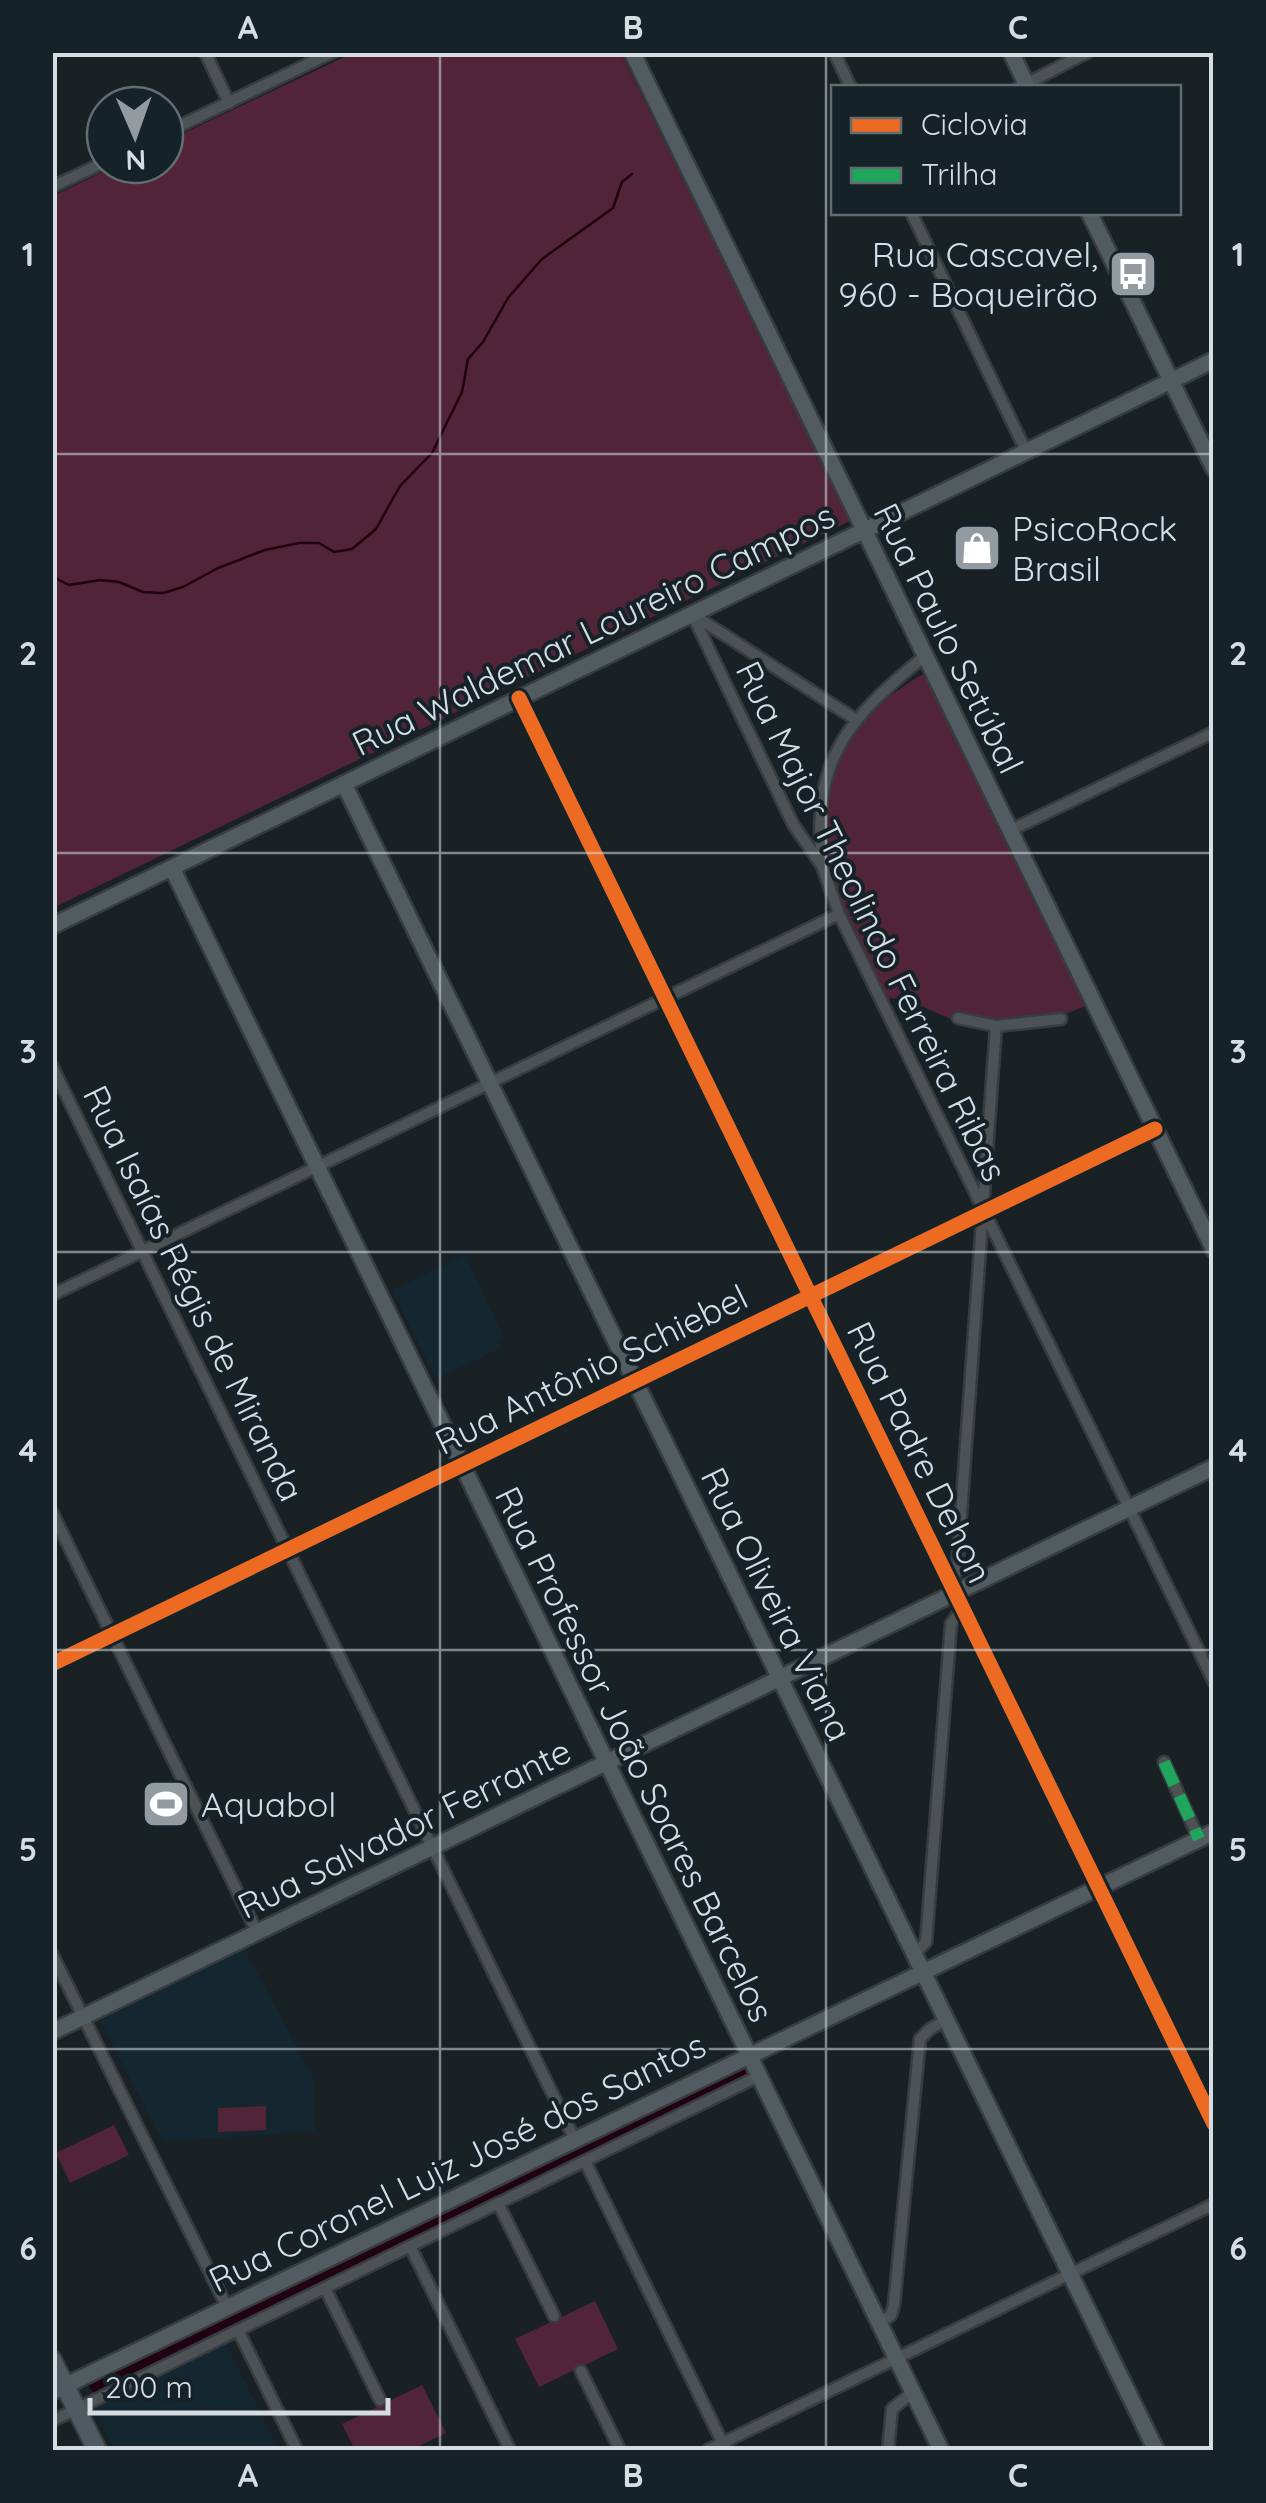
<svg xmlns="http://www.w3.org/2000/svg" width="1266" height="2503" viewBox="0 0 1266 2503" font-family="Quicksand,sans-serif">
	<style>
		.built { fill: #14262f }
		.green { fill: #512537 }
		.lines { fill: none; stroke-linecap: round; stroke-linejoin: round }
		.stream { stroke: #20030e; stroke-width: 2.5 }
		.river { stroke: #20030e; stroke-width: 18 }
		.minor-casing { stroke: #373c40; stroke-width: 15 }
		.secondary-casing { stroke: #373c40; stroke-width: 20 }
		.primary-casing { stroke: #373c40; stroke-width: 22 }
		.minor { stroke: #4d5255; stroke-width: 10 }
		.secondary { stroke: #525c60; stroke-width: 15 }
		.primary { stroke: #4f5b60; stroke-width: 18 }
		.quiet { stroke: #20a55d; stroke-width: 12; stroke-dasharray: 25 12; stroke-linecap: butt }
		.cycleway-casing { stroke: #152228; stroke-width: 21 }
		.cycleway { stroke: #ed6a23; stroke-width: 15 }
		.grid { fill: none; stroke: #d5dde2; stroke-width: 2.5; stroke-opacity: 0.55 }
		.labels { text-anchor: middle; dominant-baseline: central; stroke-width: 8; stroke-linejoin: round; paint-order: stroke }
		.poi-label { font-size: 35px; fill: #d5dde2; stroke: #152228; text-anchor: start }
		.street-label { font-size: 35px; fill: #d5dde2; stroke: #152228 }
		.neatline { fill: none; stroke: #d5dde2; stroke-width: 4 }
		.grid-label { font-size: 32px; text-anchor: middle; font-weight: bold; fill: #d5dde2 }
	</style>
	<rect width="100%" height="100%" fill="#192124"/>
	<path class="built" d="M465,1255L505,1339L498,1342L501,1348L436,1379L392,1290Z
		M245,1949L314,2079L315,2131L163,2142L100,2020Z
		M227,2344L279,2450H114L93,2409Z"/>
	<path class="green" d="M353,53H621L850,521L53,908V196L117,165H165V142Z
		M925,673L1085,1006C1045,1024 999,1028 956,1013L953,1020L905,999L884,998L831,882C812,789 842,719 925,673Z
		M266,2106V2130L218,2132V2108Z
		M114,2125L129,2155L70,2183L56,2153Z
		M595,2301L618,2349L539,2387L515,2339Z
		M422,2385L446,2433L411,2450H355L342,2424Z"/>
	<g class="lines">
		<path class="stream" d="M52,569L57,579L69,585L100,580L119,582L143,592L163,593L183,587L218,568L265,550L299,543H319L334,552L352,549L376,529L400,486L432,453L462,392L468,359L483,342L508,298L542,259L613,208L622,182L632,174"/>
		<path class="river" d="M98,2384L741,2072"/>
		<g class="minor-casing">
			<path id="minor" d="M205,52L229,103
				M834,52L851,88
				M1213,52L1214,53
				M1018,88L1088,52
				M165,133L333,52
				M52,187L105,162
				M911,212L1026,451
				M692,614L793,824L822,866L839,914L1214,1682
				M692,614L855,719
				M519,698L1214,2124
				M1009,831L1214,732
				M822,866C811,760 847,719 925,656
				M958,1018L996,1026L1061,1019
				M52,1066L574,2138
				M52,1295L839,914
				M52,1512L257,1932
				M950,1583L957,1570L996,1026
				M52,1664L1155,1129
				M1164,1762L1199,1839
				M52,1954L227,2307
				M914,1954L926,1942L951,1624L962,1608
				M585,2161L726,2450
				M498,2203L554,2316
				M410,2246L510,2450
				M325,2288L380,2400
				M879,2323L891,2315L894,2305L920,2039L930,2029L946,2020
				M238,2330L297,2450
				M581,2371L620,2450
				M52,2421L759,2076
				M708,2450L1214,2204
				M888,2450L892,2409L913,2392"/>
		</g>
		<g class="secondary-casing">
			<path id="secondary" d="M632,52L1214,1250
				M1011,52L1028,88
				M1089,212L1214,469
				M344,784L1156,2450
				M172,868L941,2450
				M52,926L1214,360
				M52,2032L1214,1467
				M52,2392L1214,1832"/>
		</g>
		<g class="primary-casing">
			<path id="primary" d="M52,2360L97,2450"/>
		</g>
		<use href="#minor" class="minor"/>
		<use href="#secondary" class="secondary"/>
		<use href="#primary" class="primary"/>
		<path class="quiet" d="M1164,1762L1199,1839"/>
		<g class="cycleway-casing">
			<path id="cycleway" d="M519,698L1214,2124
				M52,1664L1155,1129"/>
		</g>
		<use href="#cycleway" class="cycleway"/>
	</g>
	<path class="grid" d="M440,52V2450M826,52V2450M52,454H1214M52,853H1214M52,1252H1214M52,1650H1214M52,2049H1214"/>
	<defs>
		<g id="bus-square" transform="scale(2.5)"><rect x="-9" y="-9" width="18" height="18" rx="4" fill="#939ba0" stroke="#152228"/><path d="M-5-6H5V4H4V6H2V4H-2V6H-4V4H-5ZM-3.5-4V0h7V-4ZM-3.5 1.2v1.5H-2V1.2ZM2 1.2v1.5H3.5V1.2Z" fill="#fff"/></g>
		<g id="shop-square" transform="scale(2.5)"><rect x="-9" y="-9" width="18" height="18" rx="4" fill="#939ba0" stroke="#152228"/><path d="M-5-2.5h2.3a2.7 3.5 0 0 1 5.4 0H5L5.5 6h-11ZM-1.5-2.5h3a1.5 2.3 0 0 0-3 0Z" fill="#fff"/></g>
		<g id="stadium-square" transform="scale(2.5)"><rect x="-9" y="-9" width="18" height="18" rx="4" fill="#939ba0" stroke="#152228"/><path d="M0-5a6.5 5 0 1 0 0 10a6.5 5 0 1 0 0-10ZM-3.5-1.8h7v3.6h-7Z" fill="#fff"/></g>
	</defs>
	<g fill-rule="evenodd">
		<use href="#bus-square" x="1133" y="274"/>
		<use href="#shop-square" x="977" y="548"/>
		<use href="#stadium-square" x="166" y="1804"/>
	</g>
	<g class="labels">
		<g class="poi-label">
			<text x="1098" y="254" text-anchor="end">Rua Cascavel,<tspan x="1098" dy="40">960 - Boqueirão</tspan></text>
			<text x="1012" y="528">PsicoRock<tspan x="1012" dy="40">Brasil</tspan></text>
			<text x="201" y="1804">Aquabol</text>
		</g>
		<g class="street-label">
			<text transform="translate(593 629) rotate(-26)">Rua Waldemar Loureiro Campos</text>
			<text transform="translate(949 638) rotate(64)">Rua Paulo Setúbal</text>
			<text transform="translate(872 921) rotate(64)">Rua Major Theolindo Ferreira Ribas</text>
			<text transform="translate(194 1293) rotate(64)">Rua Isaías Régis de Miranda</text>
			<text transform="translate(591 1369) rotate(-26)">Rua Antônio Schiebel</text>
			<text transform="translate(920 1452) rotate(64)">Rua Padre Dehon</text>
			<text transform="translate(777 1604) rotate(64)">Rua Oliveira Viana</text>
			<text transform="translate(635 1754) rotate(64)">Rua Professor João Soares Barcelos</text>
			<text transform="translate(404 1828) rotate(-26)">Rua Salvador Ferrante</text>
			<text transform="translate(457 2162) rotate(-26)">Rua Coronel Luiz José dos Santos</text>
		</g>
	</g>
	<rect width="1266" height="2503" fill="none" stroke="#152228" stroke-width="110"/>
	<rect x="831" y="85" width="350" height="130" fill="#152228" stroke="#626d72" stroke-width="2.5"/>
	<rect x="851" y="118" width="50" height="15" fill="#ed6a23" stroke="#626d72" stroke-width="2.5"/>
	<text x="921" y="135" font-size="30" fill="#d5dde2">Ciclovia</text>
	<rect x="851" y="168" width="50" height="15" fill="#20a55d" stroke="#626d72" stroke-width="2.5"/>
	<text x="921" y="185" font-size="30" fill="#d5dde2">Trilha</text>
	<g transform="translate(135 135) rotate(178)"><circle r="48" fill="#152228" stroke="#626d72" stroke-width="2.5"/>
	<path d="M0-8L18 38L0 25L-18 38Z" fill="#939ba0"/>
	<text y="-15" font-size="28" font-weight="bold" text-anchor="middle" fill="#d5dde2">N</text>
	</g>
	<path d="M90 2398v15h298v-15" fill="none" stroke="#d5dde2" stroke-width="5"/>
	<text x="105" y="2398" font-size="30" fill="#d5dde2" stroke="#152228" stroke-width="8" paint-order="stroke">200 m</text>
	<rect x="55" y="55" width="1156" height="2393" class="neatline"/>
	<g class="grid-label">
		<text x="248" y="39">A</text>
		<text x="633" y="39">B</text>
		<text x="1018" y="39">C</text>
		<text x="28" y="266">1</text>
		<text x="1238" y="266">1</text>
		<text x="28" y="665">2</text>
		<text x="1238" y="665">2</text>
		<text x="28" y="1063">3</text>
		<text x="1238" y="1063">3</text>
		<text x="28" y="1462">4</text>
		<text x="1238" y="1462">4</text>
		<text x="28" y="1861">5</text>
		<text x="1238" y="1861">5</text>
		<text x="28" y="2260">6</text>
		<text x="1238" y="2260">6</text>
		<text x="248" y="2487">A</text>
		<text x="633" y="2487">B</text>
		<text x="1018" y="2487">C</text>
	</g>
</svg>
